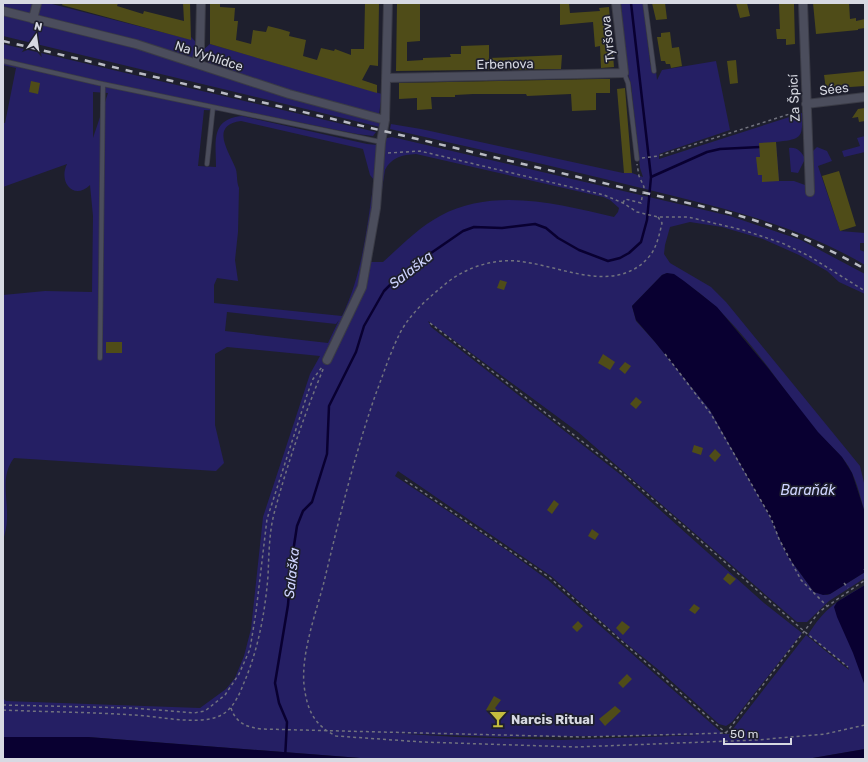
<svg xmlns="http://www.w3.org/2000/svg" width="868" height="762" viewBox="0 0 868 762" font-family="Rubik,sans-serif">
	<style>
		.green { fill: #251f64; fill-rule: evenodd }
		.water { fill: #090031 }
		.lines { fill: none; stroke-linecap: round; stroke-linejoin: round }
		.stream { stroke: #090031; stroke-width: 2.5 }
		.building { fill: #4f4c18 }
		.service-casing { stroke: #3a3b46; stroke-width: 5.5 }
		.minor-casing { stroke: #3a3b46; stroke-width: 10 }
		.path { stroke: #71727e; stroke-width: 1.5; stroke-dasharray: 3 3; stroke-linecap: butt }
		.service { stroke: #4b4d5c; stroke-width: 4 }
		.minor { stroke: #4b4d5c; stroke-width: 8 }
		.rail { stroke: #b9bbc4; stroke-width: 2.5; stroke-dasharray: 7 7; stroke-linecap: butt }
		.labels { text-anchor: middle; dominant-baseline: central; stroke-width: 3.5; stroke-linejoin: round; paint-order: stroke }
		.street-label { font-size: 13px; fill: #d7d9e2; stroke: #1e1f2d }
		.poi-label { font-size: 13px; font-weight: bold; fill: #d7d9e2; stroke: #1e1f2d; text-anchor: start }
		.water-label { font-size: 14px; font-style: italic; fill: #cfd4ff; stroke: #1e1f2d }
	</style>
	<rect width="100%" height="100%" fill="#1e1f2d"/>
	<path class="green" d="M3,3H48L189,39L191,37L197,43L191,64L210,70L203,50L210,44L382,94L378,121L380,123V127L3,36Z
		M621,3H643L650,62L652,71H656L657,80L662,70L716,61L730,130L659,154V159L802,113C803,139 801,139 776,142L779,181H794L805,185L807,193H814L812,152L817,147L827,151L832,161L818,166L840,231L865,233V243H860V250L865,252V265C792,222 718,207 637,187C555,166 473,148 390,129L391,124L421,129L623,173H632L643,177L640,168L631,84L627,71Z
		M3,44L376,132L373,136L357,134L248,112L204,110L198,166L216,167C216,142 210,119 242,116L367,144L377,145L387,138L392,137L730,216L801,240L865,274V294L839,282L827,271L799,255L763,239L722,227L690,222L670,227L665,245L664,254L670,263L711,287L726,302L860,466L865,487V513C861,500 858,485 852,473C844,455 828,445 816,431C774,379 729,301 667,273L662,275L632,306L636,321L655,342L710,410L769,515L787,555L814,592L827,595L830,594L865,572V578L829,601L807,622H797L578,432L428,321L431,327L621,475L764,603L802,633L732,722L726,726L719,724L660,671L622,640L551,576L398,471L395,476L508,551L548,580L722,733L720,734H729L806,635L849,670L848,667L808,635C825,607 838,601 865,585V749L807,759H373L88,737H3V698L6,701L200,708L226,689L235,678L244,656L251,629L263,517L310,374L320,356L227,347L215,354V425L224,463L216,471L14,458C0,476 8,497 7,519C7,526 5,533 3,541V295L45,291L92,292L93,216L90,185C74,201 58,182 67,164L3,187V123H5L16,68L3,65ZM93,92L108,93L93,138ZM241,121L363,149L370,175L374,180C367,226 363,273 342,316L214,303V285L217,278L238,281L235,260L238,232L239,188C236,181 238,173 235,167C228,150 210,125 241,121ZM416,154L603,197L610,200L619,208L618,212L614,217C558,204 494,187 440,216C419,227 401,246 383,262H371L385,170C392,157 402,155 416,154ZM227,312L336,324L339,320L328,343L225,331ZM391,733L502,737L700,735L561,740L457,737Z
		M865,136V152L844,157L842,151L860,146L857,138Z
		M789,148C797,147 802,152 805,159L798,173L791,172Z"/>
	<path class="water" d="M667,273L674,274L684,281L717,307L768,368L818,432L842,457L852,473L865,513V572L830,594L823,595L814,592L787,555L769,515L710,410L655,342L636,320L632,306L662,275Z
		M865,585V686L853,653L837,617L834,607L837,602Z
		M3,737H88L373,759H3Z
		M865,749V759H807Z"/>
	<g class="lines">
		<path class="stream" d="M651,177L707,152L720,149L760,147
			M285,759L287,722L279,703L275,683L288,605L291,565L297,526L303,511L312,502L327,454L329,406L356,352L364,326L384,291L395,280L418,262L463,231L474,227L502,228L535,224L546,228L558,238L579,250L608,261L620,258L629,253L641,242L647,220L651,177L631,3"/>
	</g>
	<path class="building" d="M63,3H118L117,6L143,14L144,11L184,21L183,3H190L191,40L62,5Z
		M210,3H220V7L235,8L234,21H238L236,40L251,44L253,30L266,32L268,26L280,29L290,32L289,36L306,40L303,56L317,60L321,48L334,51L335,49L351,55V49H364L365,3H379L378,66L370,65L362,80L377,85V93L210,44Z
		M397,3H420V41L407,42V61L423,60V58L451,57L450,54H461V46L489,45V58L562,55L561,69L396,71Z
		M560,3H569L570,13L600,11L599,8L609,7L614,67L601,68L600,46L595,47L593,22L560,25Z
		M652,3H665L667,19L656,20Z
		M736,3H747L750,16L740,18Z
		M813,3H849L850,19L856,18V21L865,19V28L858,29V30L816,34Z
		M779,4H794L795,44L786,45V39H777L776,29H780Z
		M670,32L672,48L679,47L682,66L671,68L670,64H666L665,61H661L657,37H661V33Z
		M736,60L738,83L730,84L727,61Z
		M865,71V86L835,88L833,92L830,88L826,89L824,75Z
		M601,79H610V93H596V110L572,111L571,94L527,96L526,94H473L455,95V97H431L432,109L417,110V98L399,99V83Z
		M31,81L40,83L38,94L29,92Z
		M625,88L632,173H624L617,89Z
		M865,108V121L859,122L858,117L852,118L858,109Z
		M776,142L779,181L762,182V175H758L756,157H760L759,143Z
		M839,171L856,226L840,231L822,176Z
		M500,280L507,282L504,290L497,288Z
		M106,342H122V353H106Z
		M603,354L615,362L610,370L598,363Z
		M625,362L631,366L625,374L619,369Z
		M636,397L642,402L636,409L630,404Z
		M694,445L703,448L701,455L692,452Z
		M715,449L721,455L715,462L709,456Z
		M554,500L559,504L552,514L547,510Z
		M592,529L599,534L595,540L588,536Z
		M728,573L736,579L730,585L723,579Z
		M694,604L700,608L695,614L689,610Z
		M578,621L583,626L577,632L572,627Z
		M622,621L630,627L623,635L616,628Z
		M627,674L632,679L623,688L618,683Z
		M494,696L501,700L495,708L502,716L496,722L486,710Z
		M615,706L621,711L605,726L599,719Z"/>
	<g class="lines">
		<g class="service-casing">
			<path id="service" d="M645,3L654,71
				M3,61L98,83L381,142
				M624,73L628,83L637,159
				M207,164L213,107
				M100,358L103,84"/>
		</g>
		<g class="minor-casing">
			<path id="minor" d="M803,3L810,192
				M3,11L136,44L289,94L385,120
				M33,19L37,3
				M196,63L200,47L201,3
				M387,78L624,73L616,3
				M806,104L865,97
				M327,360L362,287L376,208L381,142L385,120L388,3"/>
		</g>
		<path class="path" d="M388,153L420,151L604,195L623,203L637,212L658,217H688L743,230L782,243L809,256L865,291
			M642,158L658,156L799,111
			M623,203L625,199L641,203L644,187L639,176L637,164
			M658,217L662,223C660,232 658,241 654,249C652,254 647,259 643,263C607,293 557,264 516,261C490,259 462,269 443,286C426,300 410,314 400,333C390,353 383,375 375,396C354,457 339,519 324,582C316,613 301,653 304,685C307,710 314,725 336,736L422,742L576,747L757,740L825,734L865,725
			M430,323L624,474L805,632L848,667
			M665,354L711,414L771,518L779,539L801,580L827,606
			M405,480L549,577L726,733
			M864,569L865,570
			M844,583L848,588
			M3,705L133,708L194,713L205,711L225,695L239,674L250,649L256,612L267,519L308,392L313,379L322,367
			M231,708C236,723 246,727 261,729L583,737L726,733L819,612L865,580
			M3,710C46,712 90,712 133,715C158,716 195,725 217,717C231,712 238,698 243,685C258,651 265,613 268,576C269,554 269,531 275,510C288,462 305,413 324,367"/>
		<use href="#service" class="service"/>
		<use href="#minor" class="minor"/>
		<path class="rail" d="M3,41L726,212C775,225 821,244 865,269"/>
	</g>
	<defs>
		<g id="bar-bare" transform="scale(1.38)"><path d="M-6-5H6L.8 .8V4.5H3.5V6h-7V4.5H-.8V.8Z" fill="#c4bc3e" stroke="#1e1f2d" stroke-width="2.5" paint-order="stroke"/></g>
	</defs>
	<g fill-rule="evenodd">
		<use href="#bar-bare" x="498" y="719"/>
	</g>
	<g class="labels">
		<g class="street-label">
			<text transform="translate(608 39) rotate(-96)">Tyršova</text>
			<text transform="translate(209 56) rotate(18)">Na Vyhlídce</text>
			<text transform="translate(505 64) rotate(-1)">Erbenova</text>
			<text transform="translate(834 89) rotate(-7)">Sées</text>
			<text transform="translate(794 98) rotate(-93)">Za Špicí</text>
		</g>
		<g class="poi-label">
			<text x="511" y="719">Narcis Ritual</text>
		</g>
		<g class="water-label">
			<text transform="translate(411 270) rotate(-38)">Salaška</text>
			<text x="808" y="490">Baraňák</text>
			<text transform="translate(292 573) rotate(-84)">Salaška</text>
		</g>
	</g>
	<rect width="868" height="762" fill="none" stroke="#d7d9e2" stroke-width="8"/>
	<g transform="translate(36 36) rotate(13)" stroke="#1e1f2d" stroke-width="3" paint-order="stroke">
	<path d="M0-3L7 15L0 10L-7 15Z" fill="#d7d9e2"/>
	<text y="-6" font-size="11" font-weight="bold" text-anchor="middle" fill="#d7d9e2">N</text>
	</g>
	<path d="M724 738v6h67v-6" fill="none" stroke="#d7d9e2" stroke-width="2"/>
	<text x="730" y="738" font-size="12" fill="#d7d9e2" stroke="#1e1f2d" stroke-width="3" paint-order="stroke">50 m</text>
</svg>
